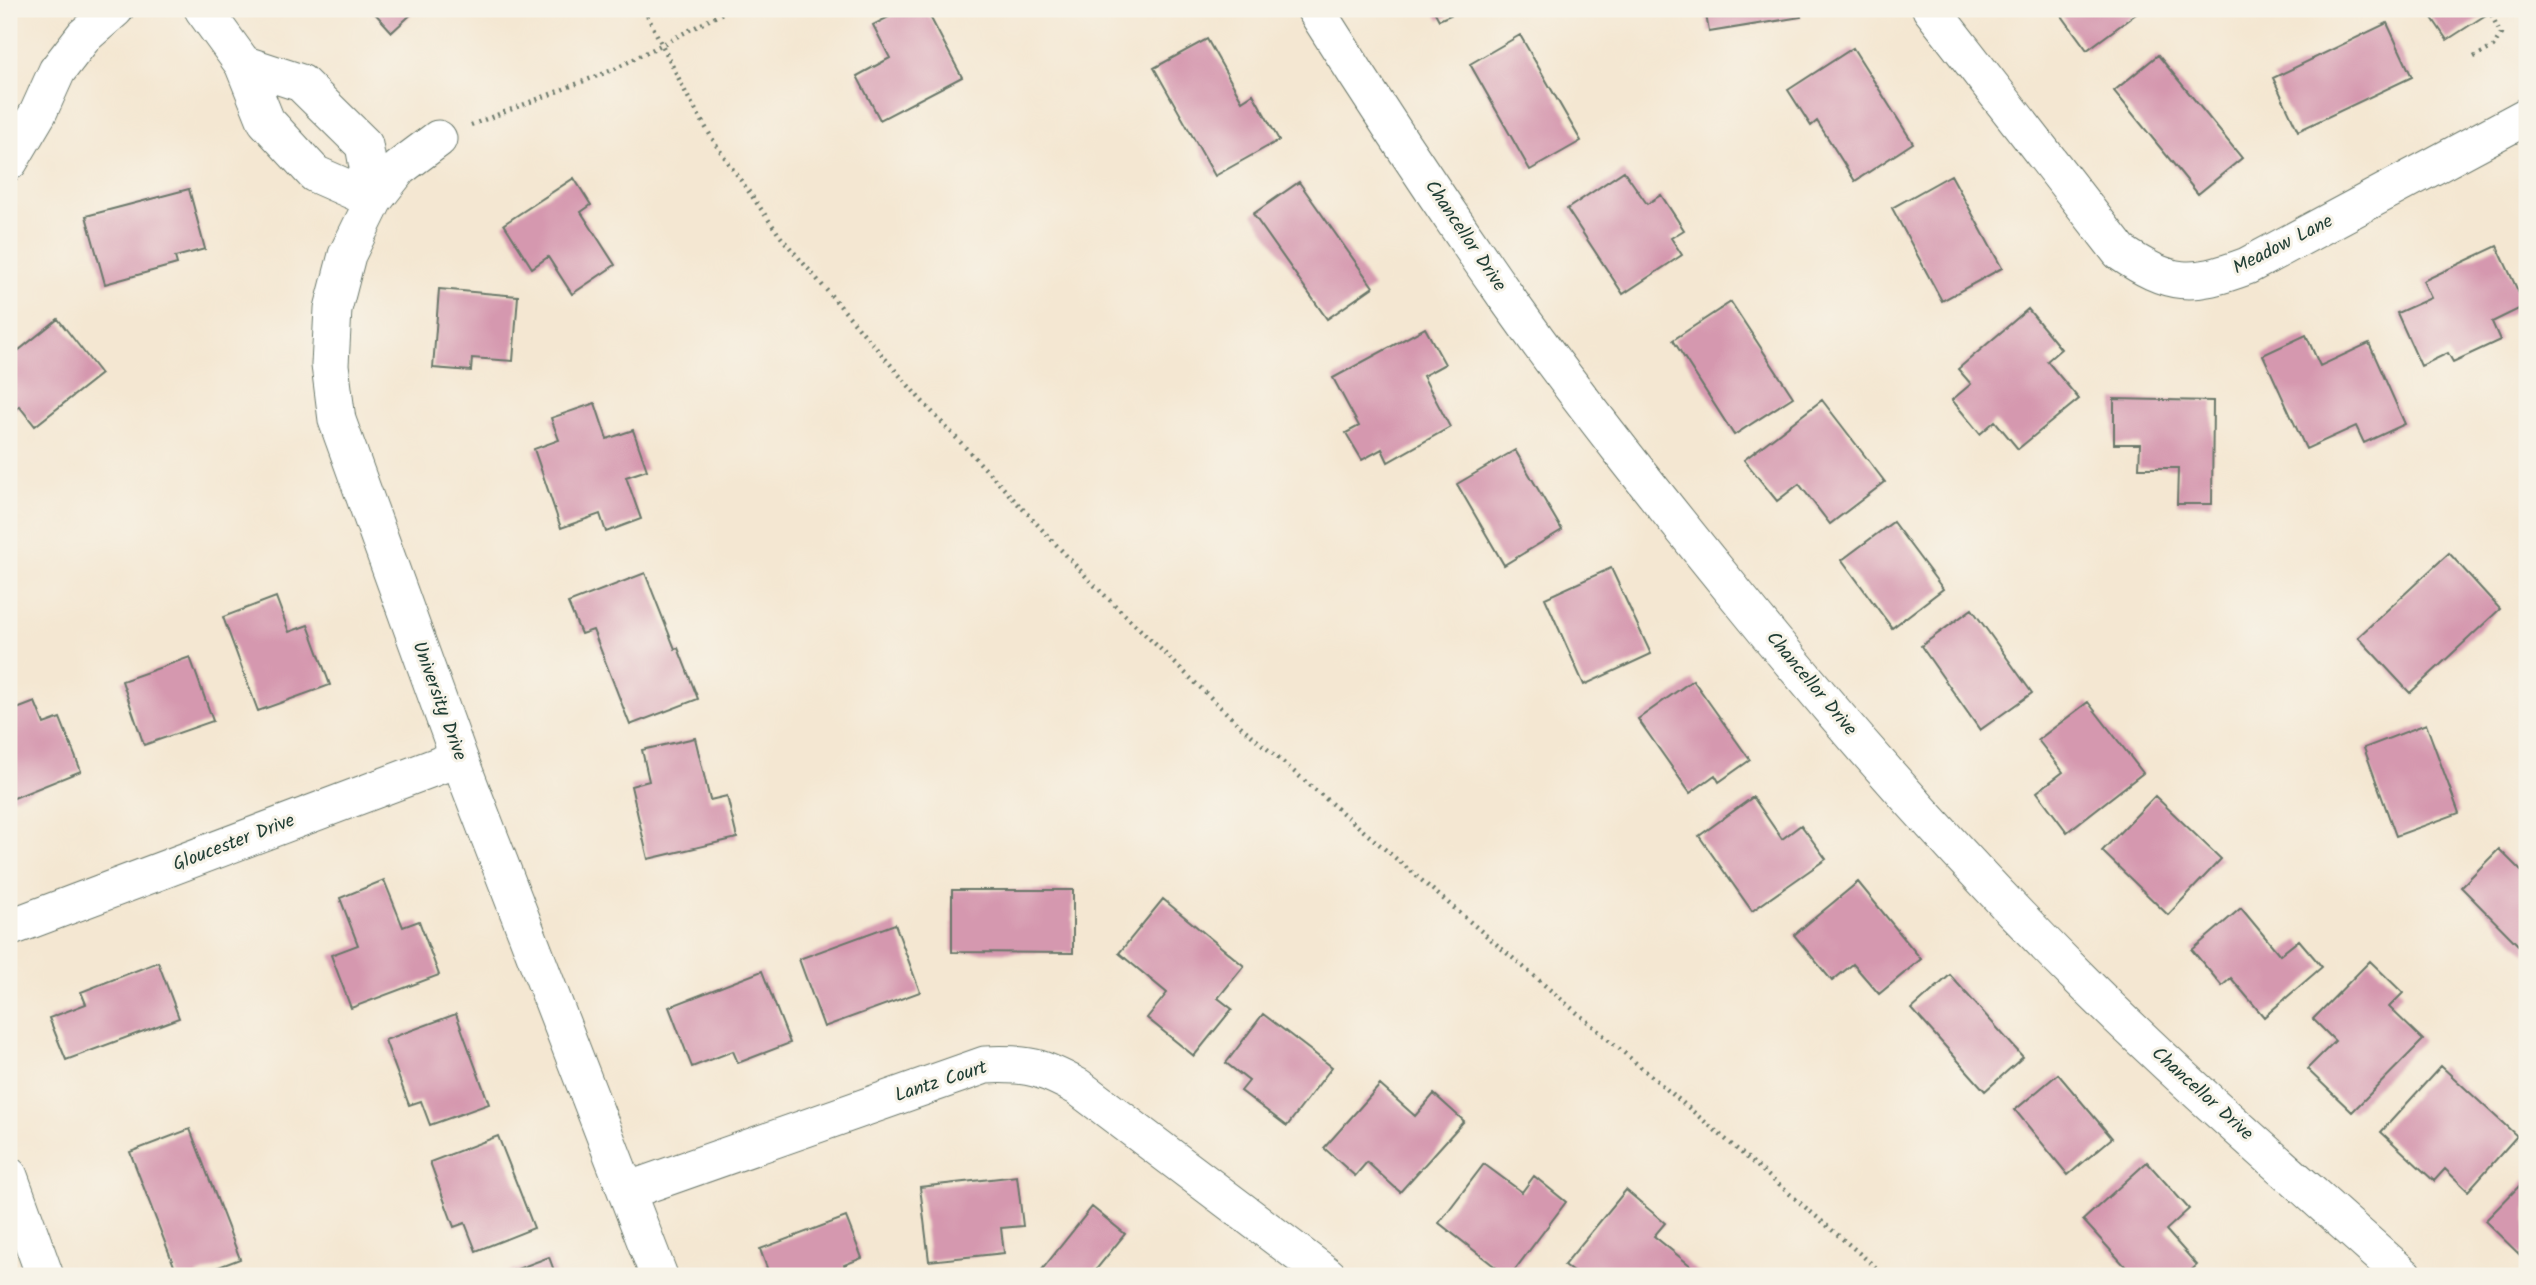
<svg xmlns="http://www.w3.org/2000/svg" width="2536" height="1285" viewBox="0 0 2536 1285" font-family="Kalam,sans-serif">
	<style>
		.building { fill: #d598af }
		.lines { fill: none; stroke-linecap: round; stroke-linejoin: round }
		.street-casing { stroke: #6a786b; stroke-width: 39 }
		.path { stroke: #6a786b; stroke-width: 4.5; stroke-dasharray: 2 5; stroke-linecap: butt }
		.street { stroke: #fff; stroke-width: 37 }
		.labels { text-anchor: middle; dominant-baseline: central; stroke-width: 6; stroke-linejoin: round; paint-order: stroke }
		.street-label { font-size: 19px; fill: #1f3d34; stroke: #f7f3e8 }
	</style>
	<rect width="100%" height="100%" fill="#f7f3e8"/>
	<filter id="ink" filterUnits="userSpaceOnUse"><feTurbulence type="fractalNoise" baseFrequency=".0143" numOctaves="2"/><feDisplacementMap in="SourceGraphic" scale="14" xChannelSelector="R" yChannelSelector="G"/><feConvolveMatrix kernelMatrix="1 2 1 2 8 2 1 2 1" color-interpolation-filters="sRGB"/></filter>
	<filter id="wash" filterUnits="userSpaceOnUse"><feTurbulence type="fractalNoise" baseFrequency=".00686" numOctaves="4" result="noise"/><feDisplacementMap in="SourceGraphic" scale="28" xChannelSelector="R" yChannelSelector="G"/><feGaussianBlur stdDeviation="1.57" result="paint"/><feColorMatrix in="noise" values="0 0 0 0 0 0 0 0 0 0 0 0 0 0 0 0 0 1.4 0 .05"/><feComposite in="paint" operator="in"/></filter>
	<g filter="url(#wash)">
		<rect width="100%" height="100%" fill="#f4e7d2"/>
		<g id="blocks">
			<path class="building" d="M371,9H417L392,32Z
				M904,9H926L962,77L880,120L857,76L890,58L873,25Z
				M1078,9H1098L1081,17Z
				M1433,9H1464L1439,20Z
				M1705,9H1799L1801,17L1709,32Z
				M2057,9H2131L2136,14L2087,50Z
				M2426,9H2495L2447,40Z
				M2387,23L2412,77L2298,131L2273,78Z
				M1520,35L1581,141L1530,170L1470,64Z
				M1207,39L1242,101L1253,94L1279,140L1215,176L1154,68Z
				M1853,48L1913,143L1855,181L1817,121L1811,126L1788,90Z
				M2158,55L2242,158L2198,194L2114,91Z
				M1624,171L1647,204L1661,195L1684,230L1671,238L1682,255L1623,294L1567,209Z
				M1951,175L2002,268L1942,301L1892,208Z
				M574,178L591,205L581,212L615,265L572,294L548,257L532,268L504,224Z
				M1299,182L1373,287L1327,319L1253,214Z
				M189,189L205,249L175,257L177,264L105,284L86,216Z
				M2497,246L2525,306L2492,322L2500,340L2453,362L2448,353L2421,366L2397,313L2431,298L2423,281Z
				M439,289L518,296L513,361L472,358L471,371L433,368Z
				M1731,302L1793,397L1734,435L1673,340Z
				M2028,309L2061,349L2047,361L2079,399L2018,449L1995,421L1980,434L1952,400L1971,384L1958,369Z
				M58,319L101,374L35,426L19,406L9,415V337L19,350Z
				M1425,328L1445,364L1423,376L1450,427L1388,462L1382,449L1362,460L1346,433L1359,426L1333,378Z
				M2306,335L2320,366L2369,343L2405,424L2364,443L2356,426L2306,449L2263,355Z
				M2114,399L2213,401L2212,504H2177L2178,468H2139L2140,444H2114Z
				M1822,400L1885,482L1830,524L1799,484L1777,501L1744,460Z
				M595,403L607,439L633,430L647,470L626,477L641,519L606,532L600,514L561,528L534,449L559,440L551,418Z
				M1515,450L1562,530L1504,565L1457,484Z
				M1893,522L1943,589L1892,628L1842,560Z
				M2449,553L2500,609L2410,693L2358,637Z
				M1611,568L1651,654L1584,685L1545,598Z
				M645,573L675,649L678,648L698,699L630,725L593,630L581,634L568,603Z
				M276,597L289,632L308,625L330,685L258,711L223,617Z
				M1972,609L2032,693L1980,730L1921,646Z
				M190,657L213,721L144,745L122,681Z
				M1693,680L1750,760L1719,782L1715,775L1690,793L1638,719Z
				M35,702L44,724L60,718L81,771L9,800V712Z
				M2088,702L2143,773L2067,832L2037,792L2063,772L2038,740Z
				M2426,724L2459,813L2396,836L2364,748Z
				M695,738L710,800L727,796L737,838L648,859L631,786L649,781L642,750Z
				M2155,796L2221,859L2168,915L2102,851Z
				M1753,797L1782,839L1801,825L1826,859L1752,911L1699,836Z
				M2499,849L2524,874L2527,870V954L2461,887Z
				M384,880L403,927L419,921L439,975L351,1008L331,955L358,945L340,898Z
				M1858,882L1921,959L1879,994L1853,964L1832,981L1794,935Z
				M952,890H1073V953L952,952Z
				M1163,899L1244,966L1218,998L1232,1009L1194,1056L1147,1018L1167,993L1119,953Z
				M2241,908L2280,955L2299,940L2322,967L2264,1017L2231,978L2222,986L2192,950Z
				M895,924L920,992L824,1027L799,959Z
				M2370,961L2403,993L2389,1007L2423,1040L2352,1112L2307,1069L2335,1041L2313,1019Z
				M158,962L179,1018L66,1060L49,1018L86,1004L81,992Z
				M762,971L790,1043L738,1063L733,1051L692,1067L669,1007Z
				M1950,975L2023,1057L1985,1091L1912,1009Z
				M456,1014L489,1104L430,1125L421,1101L409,1105L385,1040Z
				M1263,1014L1332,1067L1287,1126L1241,1091L1249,1081L1226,1063Z
				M2441,1066L2517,1136L2468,1191L2445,1169L2434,1181L2381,1132Z
				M2058,1074L2112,1138L2068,1175L2015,1110Z
				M1380,1085L1415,1116L1434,1094L1464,1121L1400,1192L1367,1162L1355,1176L1324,1148Z
				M190,1129L240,1259L195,1276H178L130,1152Z
				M498,1136L534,1228L476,1251L465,1223L454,1227L430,1162Z
				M2147,1162L2189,1209L2166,1230L2197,1265L2185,1276H2134L2083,1220Z
				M1484,1164L1522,1192L1534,1176L1566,1202L1510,1276H1507L1439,1223Z
				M1017,1176L1023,1226L1001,1228L1004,1253L929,1261L920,1187Z
				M2527,1178V1262L2485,1221Z
				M1626,1190L1665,1223L1654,1236L1702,1275L1700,1276H1578L1564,1265Z
				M1092,1207L1125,1234L1094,1272L1100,1276H1037Z
				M846,1217L862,1258L844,1265L848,1276H770L760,1249Z
				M549,1257L556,1276H499Z"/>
		</g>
	</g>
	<g filter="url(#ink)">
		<use href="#blocks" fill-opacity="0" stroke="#6a786b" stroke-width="2"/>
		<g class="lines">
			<g class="street-casing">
				<path id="street" d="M203,9L243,64L301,83L364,145L374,200
					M1315,9C1378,109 1443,207 1511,304C1583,405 1660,501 1738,597C1844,728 1956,855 2075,974C2180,1080 2294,1177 2404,1276
					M1931,9L2120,252C2170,286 2191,287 2247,266L2527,116
					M243,64L266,121L315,174L374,200
					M438,139L399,168L374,200L347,255L333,309L330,365L337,420L459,758L659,1276
					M9,162L38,113L57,71L84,36L115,9
					M9,928L459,758
					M9,1176L45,1276
					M627,1191L985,1065C1027,1063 1042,1067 1078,1087L1328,1276"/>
			</g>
			<path class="path" d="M644,9L688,97L716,145L780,236L920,399L1093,584L1238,724L1886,1276
				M2474,57L2493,47L2501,34L2490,12
				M471,125L615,69L730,9"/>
			<use href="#street" class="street"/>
		</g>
	</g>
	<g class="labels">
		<g class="street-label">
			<text transform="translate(1465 236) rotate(56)">Chancellor Drive</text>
			<text transform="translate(2283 245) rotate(-27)">Meadow Lane</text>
			<text transform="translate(1811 684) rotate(50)">Chancellor Drive</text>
			<text transform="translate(439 701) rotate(70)">University Drive</text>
			<text transform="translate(234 843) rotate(-21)">Gloucester Drive</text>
			<text transform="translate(941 1082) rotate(-18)">Lantz Court</text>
			<text transform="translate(2202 1094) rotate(42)">Chancellor Drive</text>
		</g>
	</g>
	<rect width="2536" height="1285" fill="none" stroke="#f7f3e8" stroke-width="35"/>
</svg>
